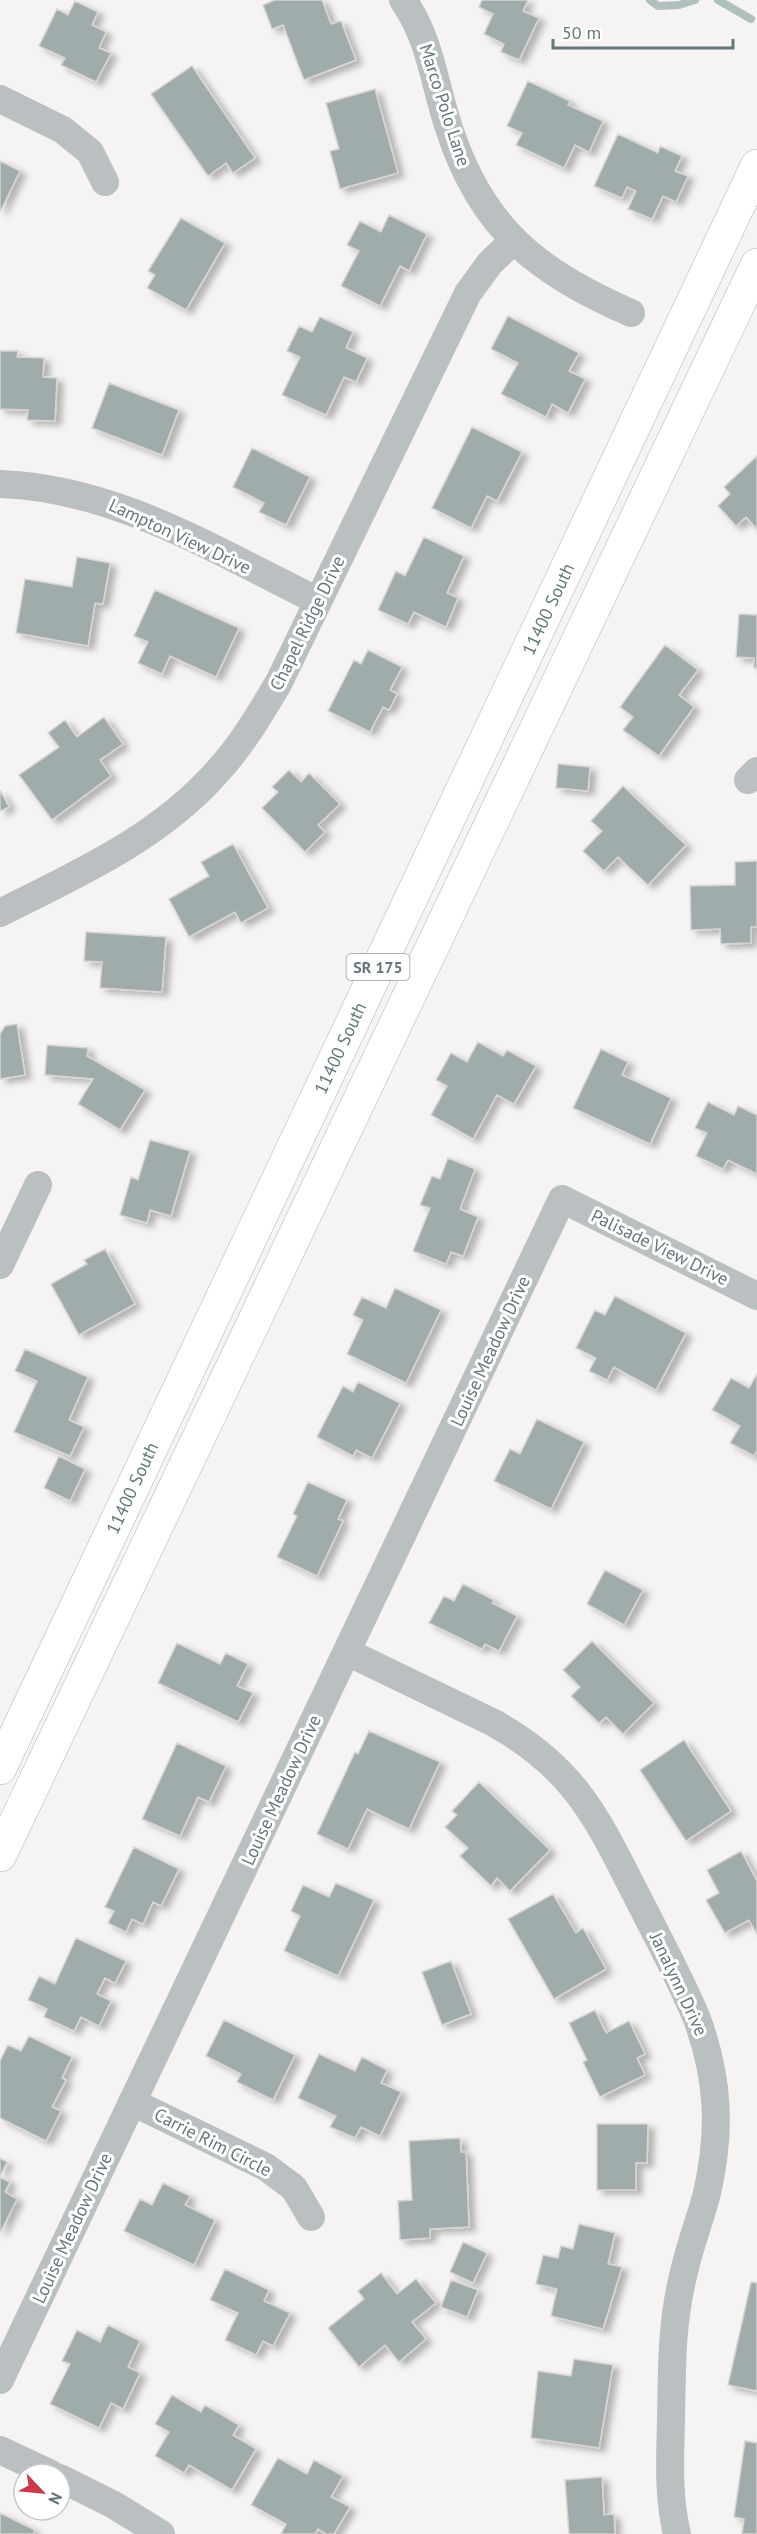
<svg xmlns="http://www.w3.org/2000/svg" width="757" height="2534" viewBox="0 0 757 2534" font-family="'PT Sans',sans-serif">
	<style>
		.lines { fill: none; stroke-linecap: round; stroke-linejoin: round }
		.stream { stroke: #b0c0bf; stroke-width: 8 }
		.building { fill: #a0abac; stroke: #d6d5d4; stroke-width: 1.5; filter: url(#shadow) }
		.primary-casing { stroke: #aeb4b5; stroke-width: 34 }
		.minor { stroke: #bac0c1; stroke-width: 28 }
		.primary { stroke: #fff; stroke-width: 33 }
		.labels { text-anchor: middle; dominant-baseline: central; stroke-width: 6; stroke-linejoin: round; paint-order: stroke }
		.shield { fill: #fff; stroke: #92a0a2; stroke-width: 1.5 }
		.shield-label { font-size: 16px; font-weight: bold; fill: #63777a }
		.street-label { font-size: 18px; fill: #63777a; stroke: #fff }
	</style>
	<defs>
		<filter id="shadow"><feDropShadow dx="6" dy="4" stdDeviation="3" flood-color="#0004"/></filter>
	</defs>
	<rect width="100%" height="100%" fill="#f5f4f2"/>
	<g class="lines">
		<path class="stream" d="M650,0L658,6L679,5L695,0
			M718,0L751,19"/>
	</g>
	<path class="building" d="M275,0H322L331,24L341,21L356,60L304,80L283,25L272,29L263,5Z
		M482,0H528L523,11L539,18L519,60L501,52L504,44L484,34L493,14L479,7Z
		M75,1L98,12L92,25L106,32L99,48L111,53L96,82L61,65L65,58L39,46L57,9L68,15Z
		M192,66L255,158L233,173L226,163L208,176L151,94Z
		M528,81L570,101L568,105L603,121L589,152L575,145L564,168L516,145L522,133L507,126Z
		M375,89L398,173L340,189L330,151L339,149L326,103Z
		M618,134L658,153L660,146L682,156L675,171L688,176L676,202L663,196L652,219L628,209L636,191L627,187L622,198L594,186Z
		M0,161L20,171L0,212Z
		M389,215L427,234L409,271L400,266L380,306L341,286L359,251L347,245L360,221L381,232Z
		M181,218L225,243L186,310L147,288L155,275L148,271Z
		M508,316L579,353L569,371L585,379L568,413L552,404L546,417L501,394L518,363L491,349Z
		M320,317L353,332L346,348L367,358L356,382L344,377L326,415L282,395L300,357L287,351L299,326L312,332Z
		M0,351H18L17,357L44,358L43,377L57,378L55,421L27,420L28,410L0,409Z
		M109,383L179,410L162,455L92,428Z
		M472,427L522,452L497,501L487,496L471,528L432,508Z
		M252,448L310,477L286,525L259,512L264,503L233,487Z
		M757,456V529L746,517L736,526L718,506L730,494L724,487Z
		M424,537L464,556L447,593L458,598L446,627L414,612L408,624L378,610L396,571L405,576Z
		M77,557L110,563L103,604L95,603L88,646L16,633L25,579L72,587Z
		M155,590L239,628L216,677L170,656L162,674L138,663L148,642L134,636Z
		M739,614L757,615V668H754V658L736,657Z
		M665,645L698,670L679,695L694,707L659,756L623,730L633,717L620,707Z
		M368,650L402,667L390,690L397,694L389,710L383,707L370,732L328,711L354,660L361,664Z
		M104,717L123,744L100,760L111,776L52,820L19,775L59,747L48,733L65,720L77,737Z
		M558,764L590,767L588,791L556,788Z
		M289,770L301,782L309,773L340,804L318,825L325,832L305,852L262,808L278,792L272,787Z
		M623,786L686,845L648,885L618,857L604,871L583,851L602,831L591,821Z
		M0,790L9,807L0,811Z
		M233,844L268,908L241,923L235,912L189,937L169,899L209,876L201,862Z
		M757,861V927H751V943L721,944L720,929L691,930L690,886L735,885V862Z
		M86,932L166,937L162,992L100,988L102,962L84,961Z
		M17,1024L25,1075L0,1079V1034L5,1026Z
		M478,1042L503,1056L507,1050L536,1066L514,1104L497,1095L473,1139L431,1115L447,1086L436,1080L451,1053L467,1062Z
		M47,1045L88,1048L87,1056L145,1090L120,1130L78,1104L93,1079L45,1075Z
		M601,1049L628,1062L622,1075L671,1098L650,1144L573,1108Z
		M708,1102L734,1115L738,1106L757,1115V1174L728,1160L723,1169L696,1156L707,1133L695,1128Z
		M150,1140L190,1151L171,1216L150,1210L147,1223L120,1215L131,1177L138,1180Z
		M448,1158L475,1169L460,1209L478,1217L463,1256L451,1252L446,1264L413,1251L430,1208L420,1205L432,1176L440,1179Z
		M105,1249L135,1304L79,1335L51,1284L87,1264L84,1260Z
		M395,1288L441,1310L406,1383L347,1354L363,1320L353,1315L362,1297L386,1308Z
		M615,1296L686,1333L656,1390L614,1367L607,1380L589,1371L596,1358L576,1348L595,1310L605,1315Z
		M25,1349L88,1377L69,1420L84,1427L70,1456L14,1432L37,1381L15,1371Z
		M757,1374V1450L754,1456L730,1443L740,1426L712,1410L731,1378L749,1388Z
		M358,1382L400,1403L372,1458L356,1450L353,1456L317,1437L343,1386L353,1392Z
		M537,1419L584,1442L551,1509L494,1481L510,1449L520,1454Z
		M59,1456L85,1469L70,1501L44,1488Z
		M308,1482L347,1500L338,1519L343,1521L317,1576L277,1557L297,1516L293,1514Z
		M605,1570L643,1590L624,1625L587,1604Z
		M463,1584L494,1600L492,1603L517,1616L499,1651L485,1644L482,1649L429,1623L444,1596L454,1601Z
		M592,1641L654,1703L623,1734L606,1717L599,1723L571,1696L580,1687L563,1670Z
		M177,1643L220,1664L226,1653L248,1664L237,1686L253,1693L238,1722L158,1683Z
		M369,1731L440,1762L409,1829L367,1809L348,1849L317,1834L355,1752L358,1754Z
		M684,1740L731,1811L686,1841L640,1770Z
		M177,1743L226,1766L209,1802L198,1797L180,1836L142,1819Z
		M479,1782L550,1850L510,1891L497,1878L491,1886L460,1856L468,1848L445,1827L457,1815L452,1811Z
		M134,1847L179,1869L161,1906L153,1902L143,1924L132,1919L126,1932L108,1923L114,1911L105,1907Z
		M741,1851L757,1881V1934L749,1920L725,1933L706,1900L719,1893L707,1870Z
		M336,1883L374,1900L338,1976L284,1951L300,1916L291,1911L303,1885L329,1897Z
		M553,1894L576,1933L583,1928L606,1969L554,1999L508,1919Z
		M76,1938L126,1961L115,1983L105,1978L97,1994L111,2001L99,2026L81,2017L74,2031L44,2017L47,2009L28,2000L39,1976L55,1984Z
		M451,1961L471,2014L442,2025L422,1972Z
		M595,2010L606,2033L629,2021L645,2054L637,2058L645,2075L600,2097L583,2062L587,2060L569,2023Z
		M224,2020L295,2055L273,2100L237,2082L241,2074L206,2056Z
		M29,2036L72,2057L62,2078L66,2080L52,2107L61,2111L46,2141L0,2118V2061L8,2045L21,2051Z
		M319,2054L355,2071L362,2057L387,2070L381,2083L401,2092L380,2136L361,2127L355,2138L330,2127L336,2116L298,2098Z
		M597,2124H648L647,2163H636V2190H597Z
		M460,2138L461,2152H466L469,2227L430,2229V2238L400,2240L398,2201L412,2200L409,2141Z
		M0,2158L7,2162L0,2176Z
		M0,2177L10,2182L5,2192L17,2199L0,2233Z
		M163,2183L190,2196L185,2205L215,2220L194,2265L124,2231L140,2199L152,2205Z
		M579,2224L615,2233L608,2264L622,2267L603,2329L551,2316L557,2289L536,2284L543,2255L558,2258L561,2246L573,2249Z
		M463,2242L487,2253L473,2283L450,2272Z
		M225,2269L269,2290L264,2301L290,2313L273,2346L263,2341L256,2355L225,2340L238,2313L210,2300Z
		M381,2273L397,2294L416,2279L436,2303L412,2322L426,2339L399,2362L385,2345L359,2367L328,2328L364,2299L358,2291Z
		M451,2280L478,2290L467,2317L441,2307Z
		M751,2282L757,2283V2391L728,2385Z
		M108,2325L140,2341L128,2367L140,2373L123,2409L111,2403L99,2428L50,2404L70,2364L62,2361L77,2330L100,2342Z
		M574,2359L613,2365L599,2448L531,2438L538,2371L571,2376Z
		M172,2395L201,2412L205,2405L239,2425L233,2435L256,2449L232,2490L189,2465L184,2473L155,2456L169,2432L155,2424Z
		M745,2441L757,2443V2534H742L744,2519L734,2517Z
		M278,2458L307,2474L314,2460L343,2476L331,2497L350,2507L334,2534H326L318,2529L315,2534H281L286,2524L251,2505Z
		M602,2477L604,2515L614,2514L615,2534H569L565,2480Z
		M0,2513L35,2530L33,2534H0Z"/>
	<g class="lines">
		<g class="primary-casing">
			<path id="primary" d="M0,1768L757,166
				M0,1855L757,265"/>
		</g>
		<path class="minor" d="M403,0C431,40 434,84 449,128C481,228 538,273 631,313
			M0,99L63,130L90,152L105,182
			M0,484C116,488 216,551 318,601
			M748,780L757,771
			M0,913C77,874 159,838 217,772C242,745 260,714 279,682L468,293L490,263L513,241
			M0,1265L38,1185
			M347,1652L494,1723C579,1771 598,1821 641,1904C660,1942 681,1980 697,2019C719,2079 721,2132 707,2193C700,2220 690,2245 684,2272C671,2323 672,2368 671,2421C670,2458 668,2497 677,2534
			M132,2102L266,2167L294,2188L311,2217
			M0,2380L562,1199L757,1296
			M0,2450L51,2474
			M60,2478L114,2505L161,2534"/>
		<use href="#primary" class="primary"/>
	</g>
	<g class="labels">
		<rect class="shield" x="346.5" y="954" width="63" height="26" rx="4.5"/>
		<g class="shield-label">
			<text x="378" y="967">SR 175</text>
		</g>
		<g class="street-label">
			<text transform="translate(445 105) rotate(72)">Marco Polo Lane</text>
			<text transform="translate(180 536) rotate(25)">Lampton View Drive</text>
			<text transform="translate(548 609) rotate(-65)">11400 South</text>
			<text transform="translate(307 623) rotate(-64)">Chapel Ridge Drive</text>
			<text transform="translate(340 1048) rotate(-65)">11400 South</text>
			<text transform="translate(660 1247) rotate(26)">Palisade View Drive</text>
			<text transform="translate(490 1351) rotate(-65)">Louise Meadow Drive</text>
			<text transform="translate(132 1488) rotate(-65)">11400 South</text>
			<text transform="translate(281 1790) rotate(-65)">Louise Meadow Drive</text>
			<text transform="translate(679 1984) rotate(65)">Janalynn Drive</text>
			<text transform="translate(213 2142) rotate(27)">Carrie Rim Circle</text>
			<text transform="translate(72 2228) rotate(-65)">Louise Meadow Drive</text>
		</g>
	</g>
	<g transform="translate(42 2492) rotate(116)"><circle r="28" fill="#ffffff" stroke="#c1c9ca" stroke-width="1.5"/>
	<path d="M0-4.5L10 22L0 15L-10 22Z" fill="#cc3a47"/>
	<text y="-9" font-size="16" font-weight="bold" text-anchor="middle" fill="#63777a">N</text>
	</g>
	<path d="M553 39v9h180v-9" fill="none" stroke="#63777a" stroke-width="3"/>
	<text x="562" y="39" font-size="18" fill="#63777a" stroke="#ffffff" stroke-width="4.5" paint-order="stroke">50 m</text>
</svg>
